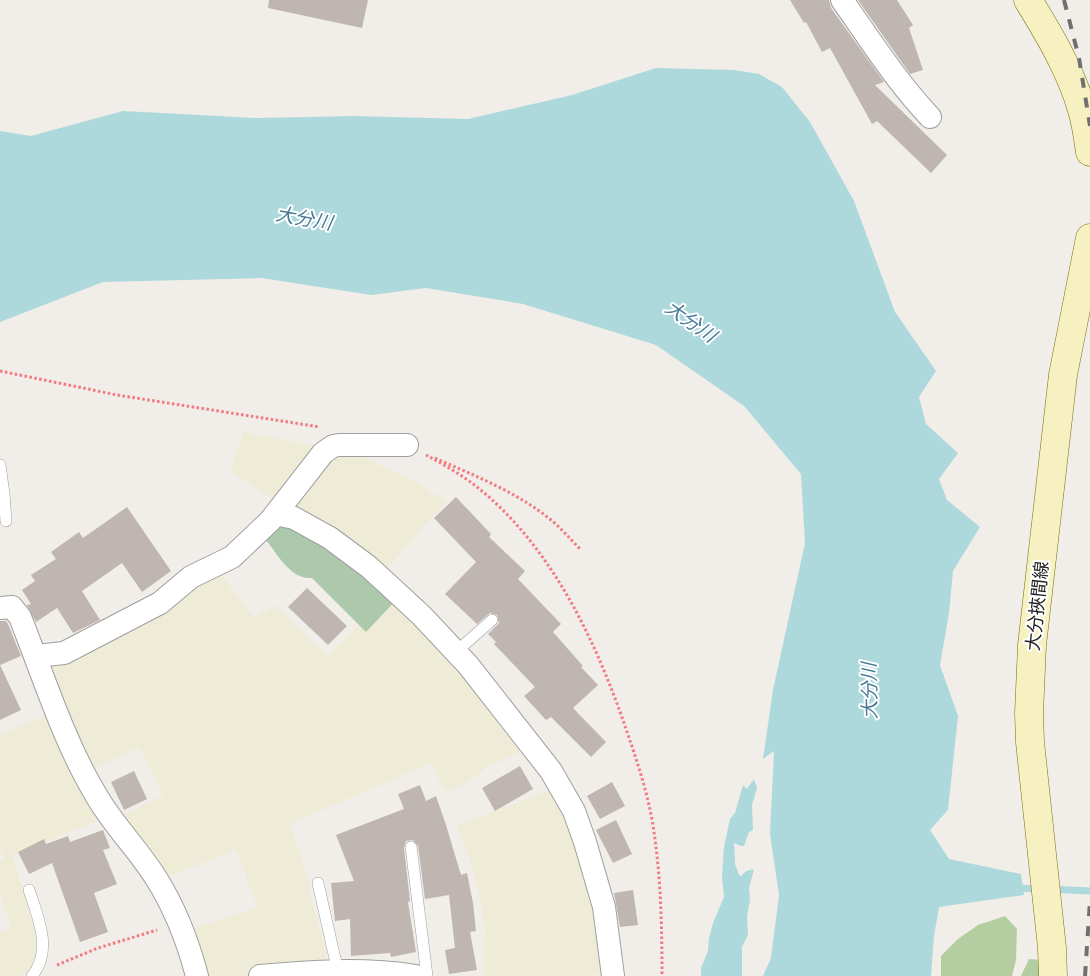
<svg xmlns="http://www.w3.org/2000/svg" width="1090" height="976" viewBox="0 0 1090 976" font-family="Mulish,'Noto Sans JP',sans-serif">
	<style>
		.farmland { fill: #eeecd6 }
		.forest { fill: #b5cea1 }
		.cemetery { fill: #acc9ac }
		.water { fill: #add9dc }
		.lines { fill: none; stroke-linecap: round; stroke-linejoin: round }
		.stream { stroke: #add9dc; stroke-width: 7 }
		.building { fill: #bfb6b2 }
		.lane-casing { stroke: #9f9f9f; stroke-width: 12 }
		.street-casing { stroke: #9f9f9f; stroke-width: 24 }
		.secondary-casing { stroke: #76700c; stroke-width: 29 }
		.path { stroke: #f27a80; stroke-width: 3; stroke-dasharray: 2.5 2.5; stroke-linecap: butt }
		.lane { stroke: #fff; stroke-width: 11 }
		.street { stroke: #fff; stroke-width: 22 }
		.secondary { stroke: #f7f1c2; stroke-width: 28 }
		.rail { stroke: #707070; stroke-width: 4; stroke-dasharray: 10 10; stroke-linecap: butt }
		.labels { text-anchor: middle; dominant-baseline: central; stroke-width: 4; stroke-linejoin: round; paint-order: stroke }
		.street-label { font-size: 18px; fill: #222; stroke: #fff }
		.water-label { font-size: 19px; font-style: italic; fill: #497b96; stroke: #fff }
	</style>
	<rect width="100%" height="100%" fill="#f1ede9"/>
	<path class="farmland" d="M244,432L320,447L278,503L230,470Z
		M333,454H357L419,484L446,501L384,572L289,508Z
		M220,573L254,618L275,605L327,656L359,625L366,632L397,599L425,627L521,751L485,768L467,783L445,792L431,763L290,824L311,887L308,888L326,950V961L257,976H206L190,929L258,908L236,850L167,877L120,817L163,795L140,747L79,775L105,817L5,859L0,850V734L63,709L48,670L52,665Z
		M548,791L553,792L580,850L607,974L581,976H484L485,929L479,892L470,860L457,826Z
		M13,856L35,932L36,959L29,972L19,976H0V932L7,930L10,925L0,893V861Z"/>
	<path class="forest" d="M1005,916L1017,929L1016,960L1012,976H941V956L958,939L978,925Z
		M1029,959L1055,961L1067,976H1021Z"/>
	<path class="cemetery" d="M282,523H290L397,599L366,632L312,578C291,580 278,555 266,540Z"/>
	<path class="water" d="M656,68L734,70L759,74L782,87L810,122L854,201L895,312L936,371L919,397L926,424L958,453L939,479L947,500L980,527L953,571L949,613L940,665L958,716L948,810L930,830L949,859L1021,874L1024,895L939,907L934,936L931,976H763L771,958L779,895L770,834L774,751L763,759L773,690L805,543L801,474L744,406L656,345L523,304L426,288L371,295L262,278L103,282L0,322V131L31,136L123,111L257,118L354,116L468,119L572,95Z
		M754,779L757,788L752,805L753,830L749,832L744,846H741L734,843L735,864L739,875L741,876L746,871L754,869L749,888L750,900L747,916L748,935L742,947V976H701V968L708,951L709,938L713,923L724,897L722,877L724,847L730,819L735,813L743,785L747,789Z"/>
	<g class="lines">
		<path class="stream" d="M1015,888L1040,889
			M1050,889L1090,891"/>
	</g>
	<path class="building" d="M269,0H368L362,28L268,8Z
		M790,0H829L831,8L884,82L875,85L947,155L931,173L877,121L872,124L830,48L822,52L806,22L804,23Z
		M858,0H897L913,25L909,28L923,70L910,74Z
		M456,497L491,534L489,537L525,571L518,579L561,624L553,632L583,666L581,667L598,685L573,708L606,742L591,757L551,717L546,720L524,696L535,687L494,644L496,642L488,634L499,623L497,615L490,613L477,624L445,594L476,562L434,518Z
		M127,507L171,571L142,592L122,563L82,591L100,620L73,633L57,608L36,622L27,605L31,604L22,590L35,581L31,575L56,559L51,552L79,532L83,538Z
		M307,588L347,626L328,645L288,607Z
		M0,621H6L8,624L21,656L0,665L21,710L0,720Z
		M520,766L533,789L495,811L482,788Z
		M134,771L147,799L124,810L111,782Z
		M612,782L625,806L600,819L587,796Z
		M420,785L426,801L436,796L446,825L461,875L467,873L473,903L476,931L470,932L477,970L449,974L445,950L455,948L449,895L425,899L418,846L413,840L406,841L404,848L410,901L408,902L416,952L391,957L390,953L351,956L350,919L335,921L331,883L354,881L336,835L404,809L398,794Z
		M616,820L632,854L613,863L596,830Z
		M103,830L110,848L103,850L117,884L94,893L108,932L80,942L52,863L29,874L18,852L44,839L46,844L68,836L70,842Z
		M633,890L638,925L620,927L614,893Z"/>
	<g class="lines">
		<g class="lane-casing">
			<path id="lane" d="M0,465L4,494L6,521
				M456,652L492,620
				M411,847L427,976
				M318,883L338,972
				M29,890C38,917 53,951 32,976"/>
		</g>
		<g class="street-casing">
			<path id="street" d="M842,0C871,41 896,81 930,117
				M276,514L294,518L330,538L369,567L393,589L422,616L468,665L551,771L574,811L585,842L604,907L613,976
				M0,608L12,607L20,617C43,675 64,742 96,795C113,825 138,849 156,878C175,908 188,942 197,976
				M36,656L64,653L160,603L191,577L232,557L270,521L323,453L333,446L339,445H407
				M260,976C311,971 365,968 416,976"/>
		</g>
		<g class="secondary-casing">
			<path id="secondary" d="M1028,0C1049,34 1071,71 1082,110C1086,123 1088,138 1090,152
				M1053,976L1052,948L1030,742L1029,713L1032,645L1063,375L1090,238"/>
		</g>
		<path class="path" d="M0,371L117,395L320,427
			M426,455C443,464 462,475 477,487C551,546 595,639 625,726C637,761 649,796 654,832C661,880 662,928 662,976
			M435,458C475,476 517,492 551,520C562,529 571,540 581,550
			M57,965L98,948L157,930"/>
		<use href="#lane" class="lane"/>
		<use href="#street" class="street"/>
		<use href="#secondary" class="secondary"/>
		<path class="rail" d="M1064,0L1079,58L1090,126
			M1085,976L1090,901"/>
	</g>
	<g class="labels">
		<g class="street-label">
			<text transform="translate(1037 606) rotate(-84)">大分挾間線</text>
		</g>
		<g class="water-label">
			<text transform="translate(304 218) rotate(10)">大分川</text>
			<text transform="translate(691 321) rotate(35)">大分川</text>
			<text transform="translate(869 691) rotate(-91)">大分川</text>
		</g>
	</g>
</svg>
